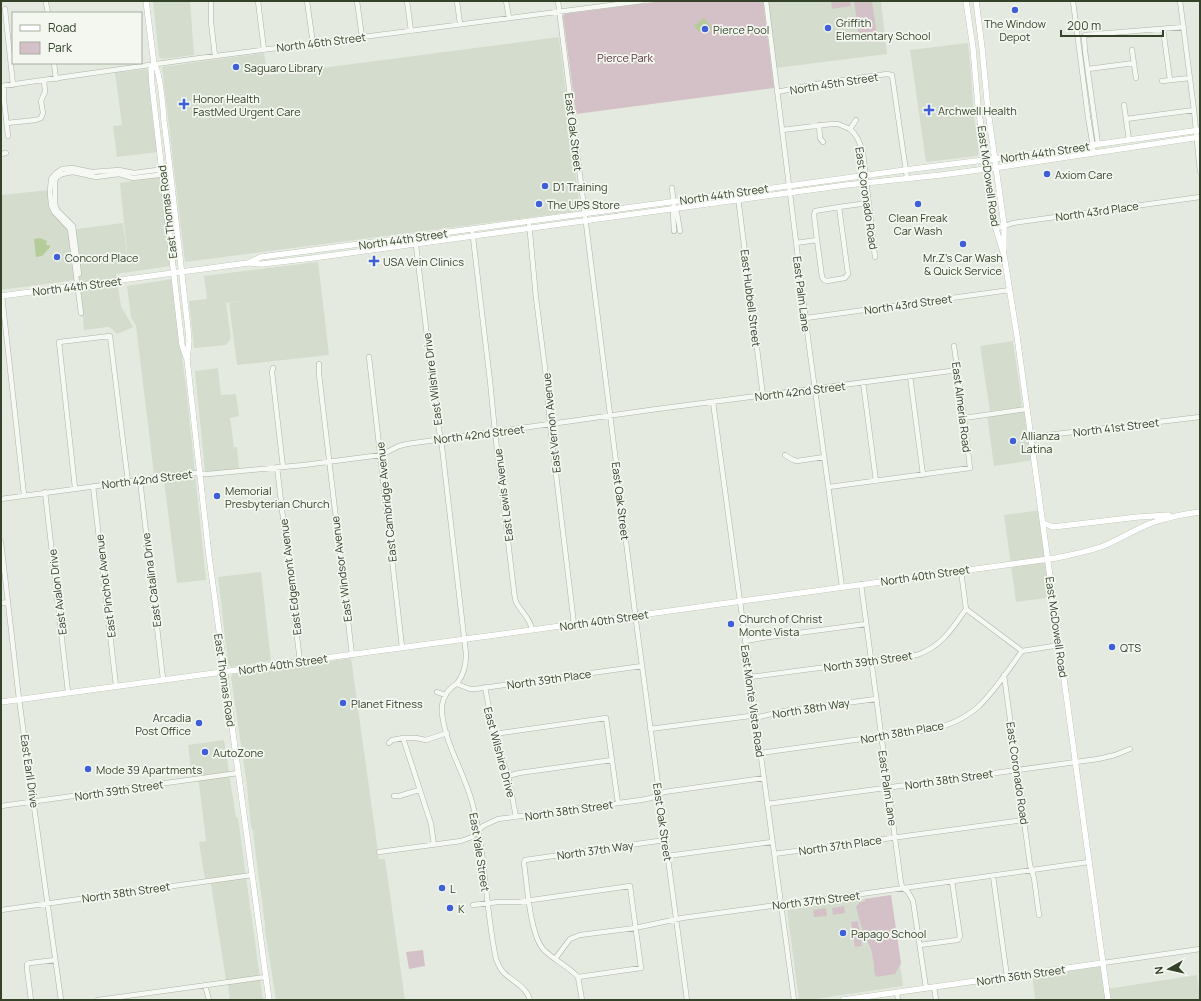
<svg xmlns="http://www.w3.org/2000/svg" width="1201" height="1001" viewBox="0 0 1201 1001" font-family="Manrope,sans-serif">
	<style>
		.built { fill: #d4dcce }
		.green { fill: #d4c1c7 }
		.water { fill: #b5cc99 }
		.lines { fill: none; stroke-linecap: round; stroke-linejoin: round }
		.minor-casing { stroke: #acb4a5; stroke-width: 5.5 }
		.major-casing { stroke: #aab69f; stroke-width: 6 }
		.minor { stroke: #f5f8f3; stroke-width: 4.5 }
		.major { stroke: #fff; stroke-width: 5.5 }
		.poi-dot { fill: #3f5fd6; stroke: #f3f7f0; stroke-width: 1.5 }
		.labels { text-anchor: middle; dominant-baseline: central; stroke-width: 3.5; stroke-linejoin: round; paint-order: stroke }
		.poi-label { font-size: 11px; fill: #334228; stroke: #f3f7f0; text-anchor: start }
		.street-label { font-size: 11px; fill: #334228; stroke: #f3f7f0 }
		.park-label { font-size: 11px; fill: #5f343f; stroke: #f3f7f0 }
	</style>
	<rect width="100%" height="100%" fill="#e5eae0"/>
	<path class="built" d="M153,1H190L194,55L163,59L159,57Z
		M768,1H881L887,54L776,68Z
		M559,37L580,211L185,262L162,67L264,53L268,75Z
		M968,43L971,72L973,108L979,152L977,156L926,162L910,50Z
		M148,69L153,121L158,152L117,157L113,126L131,124L122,125L115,73Z
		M161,177L171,266L129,272L120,183Z
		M49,190L51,207L69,230L123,223L129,272L116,274L121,306L133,327L117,334L112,329L108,327L84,330L83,317L81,316L75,280L1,290V195Z
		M318,262L329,355L237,365L229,303L246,300L226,303L231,338L226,345L194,348L189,301L207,299L204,276Z
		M172,279L187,395L206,580L177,583L167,504H170H167L163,473L154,474L136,326L131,317L127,286Z
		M1013,341L1022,404L1021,407L990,411L980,346Z
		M218,368L221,395L236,394L239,416L230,418L234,447H237L239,469L205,472L195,371Z
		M1027,409L1034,460L994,466L987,415Z
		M1041,510L1053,597L1016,602L1004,515Z
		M261,572L271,661L231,667L228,664L218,577Z
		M351,658L379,859H385L405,1000H276L265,931V924L257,865V864L253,831L251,826L247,786L231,677L233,674L315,665L326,662Z
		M224,740L236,818H238L263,1000H230L228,985L226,980L210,878L205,879L199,842L206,841L204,823L198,776L192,777L188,745Z
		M891,895L903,986L809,1000H799L787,910Z
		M1103,964L1107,989L1197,975L1200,1000H1035L1032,973Z"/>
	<path class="green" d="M663,1H763L774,88L576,114L563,16L564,14Z
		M831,1H850L851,6L832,9Z
		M854,1H872L877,35L859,38Z
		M891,895L901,963L895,974L876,977L874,971V965L871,949L866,938L863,933L856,907L860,902L865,901V899Z
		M844,906L845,913L833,915L832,908Z
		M826,908L827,916L814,917L813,910Z
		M858,921L862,946L855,947L851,922Z
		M423,950L425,966L409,969L406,952Z"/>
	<path class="water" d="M704,18L712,28L708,32L705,27L699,32L694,26Z
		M40,238L47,241L46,244L48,246L50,245V247L42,256L36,257L34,239Z"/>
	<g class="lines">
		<g class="minor-casing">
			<path id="minor" d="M211,1V22L215,56
				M258,1L264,50
				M307,1L313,44
				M357,1L362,37
				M407,1L411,31
				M457,1L460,24
				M506,1L509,18
				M558,1L636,621L687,1000
				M766,1L809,346L842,587
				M1073,1L1088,117L1094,153
				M1180,1L1194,110L1200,172
				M46,3L48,13
				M5,9L13,85
				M1163,29L1170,80
				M1132,50L1136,78
				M54,63L56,79
				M1088,69L1134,63
				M1162,81L1190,78
				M1,86L185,60L642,1
				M4,86V100L8,136
				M777,92L822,83L887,74L892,75L907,178
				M1124,105L1129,140
				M1126,119L1194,110
				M856,120L850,129C858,136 860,144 863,153L875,257
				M7,123L36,120L41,118L43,113L41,101L45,92L44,80
				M819,125L820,138L823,142
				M782,130L832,124H838L850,129
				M1098,144L1085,51L1084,37L1085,35L1184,27
				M1,154L6,153
				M672,188L674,208L677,213L680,231
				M738,197L763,396
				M839,207L868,203
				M674,208L673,213L674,231
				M529,222L536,298L546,376L550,424L574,624
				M472,229L490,381L495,432L513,583C514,589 514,596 516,602C521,612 531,619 532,630
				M996,229L1013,223L1200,197
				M415,237L437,418L442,447L466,654C466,664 464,674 458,682C456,685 453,686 451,688C444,694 441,704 442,713C445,744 464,772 472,802C486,853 485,907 496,959C498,964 500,969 504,973C513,982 526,986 530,1000
				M796,243L817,240L822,277L824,280L827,281L845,278L848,274L839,207L815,211L814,215L817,240
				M79,274L73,226L57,210L55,204V181L57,177L62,174L73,172L96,177L119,174L133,178L158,175L163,172
				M2,296L24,495
				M81,313L70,229L54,212L51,205L50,192L51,179L56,173L62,169L72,168L92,172L119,170L134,173L157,170L163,172
				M806,318L1010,290
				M369,357L402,647
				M319,364V374L352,655
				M273,368L272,372L283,467
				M910,376L923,475
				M863,382L876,481
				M713,402L794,1000
				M964,418L1027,409
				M1031,437L1200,417
				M785,455L793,460L797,461L824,457
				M277,467L300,662
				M140,480L163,679
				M93,486L116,686
				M829,487L970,468L964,418L954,346
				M75,488L59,342L110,336L128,482
				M45,492L68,692
				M1,499L192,473L208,474L304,465L381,455L399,446L407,444L657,409L958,370
				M1,542L19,699L61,1000
				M961,571L966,609L1022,651
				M861,584L901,883L903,888L908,892L913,901L926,988
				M1,603L8,602
				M745,641L768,637L866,624
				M1004,675L1030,865L1034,878L1039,915
				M750,677L917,655C942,646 952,629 966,609
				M457,684L470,689H475L642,666
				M485,687L494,734L508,776L512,796L516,817
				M437,692L445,695
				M650,729L750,716L759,717L784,711L876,699
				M494,734L606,718L618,803
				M403,738L431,824L434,845
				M389,743L392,740L403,738H416L426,740L447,733
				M760,753L927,730C945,727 964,719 978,707C994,692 1009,669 1022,651L1060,645
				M508,776L519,773L612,760
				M394,796H399L419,790
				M767,804L1098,759L1115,755L1130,749
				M1,806L238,773
				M379,852L461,841L472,837L483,826L498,819L641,800L651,798L664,792L764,778
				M774,854L1024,820
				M667,856L772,842
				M993,876L1007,977
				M473,905L498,902H518L630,886L641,968L578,977
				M1,910L252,875
				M920,945L957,940L959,939L960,936L952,881
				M555,959L570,939L580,935L635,928L682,918L785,904L804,902L1089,862
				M1103,963L1200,949
				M205,985L209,1000
				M934,987L936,1000
				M897,993L898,1000
				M31,1000L27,969V964L30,963L55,960
				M98,1000L265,977
				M582,1000L578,977C568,966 554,960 544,950C530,936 527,884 524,863L525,860L665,840"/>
		</g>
		<g class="major-casing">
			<path id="major" d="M146,1L154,64C161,72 163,109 164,121C173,190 180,260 188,329L189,341L187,359L209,556L269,1000
				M966,1L973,48L978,105L992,207L996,229L1004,255L1017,336L1108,1000
				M976,1L982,48L988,111L1004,225V249
				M154,64L151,69L152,85L182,345L186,357
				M249,263L262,264L313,258L846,185L941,175L1001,167L1200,137
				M1,296L248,263L261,257L435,234L905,170L1000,158L1200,130
				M1043,523L1053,527L1138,517L1169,515
				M1,702C158,680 316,660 473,638C667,611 861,583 1056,558C1071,555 1086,552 1101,547C1117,541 1132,531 1149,524C1165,518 1183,514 1200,512
				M843,1000L1103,963"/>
		</g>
		<use href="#minor" class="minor"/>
		<use href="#major" class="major"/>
	</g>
	<g class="poi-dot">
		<circle cx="1015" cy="10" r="4"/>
		<circle cx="828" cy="28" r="4"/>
		<circle cx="705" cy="29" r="4"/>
		<circle cx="236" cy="67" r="4"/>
		<path d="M182 98h4v4h4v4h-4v4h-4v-4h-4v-4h4z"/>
		<path d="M927 104h4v4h4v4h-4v4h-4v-4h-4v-4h4z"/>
		<circle cx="1047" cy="174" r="4"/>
		<circle cx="545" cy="186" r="4"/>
		<circle cx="539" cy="204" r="4"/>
		<circle cx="918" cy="204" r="4"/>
		<circle cx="963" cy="244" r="4"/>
		<circle cx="57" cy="257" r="4"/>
		<path d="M372 255h4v4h4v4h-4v4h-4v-4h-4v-4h4z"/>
		<circle cx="1013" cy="441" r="4"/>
		<circle cx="217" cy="496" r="4"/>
		<circle cx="731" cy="624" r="4"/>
		<circle cx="1112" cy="647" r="4"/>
		<circle cx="343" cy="703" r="4"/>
		<circle cx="199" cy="723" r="4"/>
		<circle cx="205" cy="752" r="4"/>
		<circle cx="88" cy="769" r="4"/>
		<circle cx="442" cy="888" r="4"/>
		<circle cx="450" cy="908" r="4"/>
		<circle cx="843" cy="933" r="4"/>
	</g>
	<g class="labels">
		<g class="poi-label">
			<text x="836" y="22">Griffith<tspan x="836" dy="13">Elementary School</tspan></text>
			<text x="1015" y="23" text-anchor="middle">The Window<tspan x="1015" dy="13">Depot</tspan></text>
			<text x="713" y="29">Pierce Pool</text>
			<text x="244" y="67">Saguaro Library</text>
			<text x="193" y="98">Honor Health<tspan x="193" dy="13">FastMed Urgent Care</tspan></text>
			<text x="938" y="110">Archwell Health</text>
			<text x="1055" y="174">Axiom Care</text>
			<text x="553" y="186">D1 Training</text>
			<text x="547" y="204">The UPS Store</text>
			<text x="918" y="217" text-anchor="middle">Clean Freak<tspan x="918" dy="13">Car Wash</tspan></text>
			<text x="65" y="257">Concord Place</text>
			<text x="963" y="257" text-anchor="middle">Mr.Z's Car Wash<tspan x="963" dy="13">&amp; Quick Service</tspan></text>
			<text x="383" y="261">USA Vein Clinics</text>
			<text x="1021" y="435">Allianza<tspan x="1021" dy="13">Latina</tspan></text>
			<text x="225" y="490">Memorial<tspan x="225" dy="13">Presbyterian Church</tspan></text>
			<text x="739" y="618">Church of Christ<tspan x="739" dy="13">Monte Vista</tspan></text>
			<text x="1120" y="647">QTS</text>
			<text x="351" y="703">Planet Fitness</text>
			<text x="191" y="717" text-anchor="end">Arcadia<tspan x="191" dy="13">Post Office</tspan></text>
			<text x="213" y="752">AutoZone</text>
			<text x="96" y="769">Mode 39 Apartments</text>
			<text x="450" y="888">L</text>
			<text x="458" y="908">K</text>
			<text x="851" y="933">Papago School</text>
		</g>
		<g class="street-label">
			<text transform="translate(321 42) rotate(-7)">North 46th Street</text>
			<text transform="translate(834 83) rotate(-9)">North 45th Street</text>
			<text transform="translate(574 132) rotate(83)">East Oak Street</text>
			<text transform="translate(1045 152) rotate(-8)">North 44th Street</text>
			<text transform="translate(989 176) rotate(82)">East McDowell Road</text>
			<text transform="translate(724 194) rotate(-8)">North 44th Street</text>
			<text transform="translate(867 198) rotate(82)">East Coronado Road</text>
			<text transform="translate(1097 211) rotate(-8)">North 43rd Place</text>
			<text transform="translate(167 212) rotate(-97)">East Thomas Road</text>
			<text transform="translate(403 239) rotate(-8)">North 44th Street</text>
			<text transform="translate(77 286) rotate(-7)">North 44th Street</text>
			<text transform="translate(802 294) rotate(83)">East Palm Lane</text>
			<text transform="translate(751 298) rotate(83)">East Hubbell Street</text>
			<text transform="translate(908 304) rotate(-8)">North 43rd Street</text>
			<text transform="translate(432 379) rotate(-97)">East Wilshire Drive</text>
			<text transform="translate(800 391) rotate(-7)">North 42nd Street</text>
			<text transform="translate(962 407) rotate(83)">East Almeria Road</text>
			<text transform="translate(551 423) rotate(-96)">East Vernon Avenue</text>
			<text transform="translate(1116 427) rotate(-7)">North 41st Street</text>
			<text transform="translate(479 434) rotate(-7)">North 42nd Street</text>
			<text transform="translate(147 479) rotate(-7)">North 42nd Street</text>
			<text transform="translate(503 495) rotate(-97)">East Lewis Avenue</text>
			<text transform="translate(621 501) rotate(83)">East Oak Street</text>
			<text transform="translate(386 502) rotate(-96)">East Cambridge Avenue</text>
			<text transform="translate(341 569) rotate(-97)">East Windsor Avenue</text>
			<text transform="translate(925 575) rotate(-8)">North 40th Street</text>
			<text transform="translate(290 577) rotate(-97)">East Edgemont Avenue</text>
			<text transform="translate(151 580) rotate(-97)">East Catalina Drive</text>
			<text transform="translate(105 586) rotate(-97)">East Pinchot Avenue</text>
			<text transform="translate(57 592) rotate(-97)">East Avalon Drive</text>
			<text transform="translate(604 620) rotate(-8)">North 40th Street</text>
			<text transform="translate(1057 627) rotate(82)">East McDowell Road</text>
			<text transform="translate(868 661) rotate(-8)">North 39th Street</text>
			<text transform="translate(283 664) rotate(-8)">North 40th Street</text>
			<text transform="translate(549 679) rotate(-8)">North 39th Place</text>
			<text transform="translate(225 680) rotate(82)">East Thomas Road</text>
			<text transform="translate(753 701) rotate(82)">East Monte Vista Road</text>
			<text transform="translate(811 708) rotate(-9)">North 38th Way</text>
			<text transform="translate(902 732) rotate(-10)">North 38th Place</text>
			<text transform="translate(500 752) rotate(75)">East Wilshire Drive</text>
			<text transform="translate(30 771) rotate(82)">East Earll Drive</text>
			<text transform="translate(1018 773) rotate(82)">East Coronado Road</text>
			<text transform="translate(949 779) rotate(-8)">North 38th Street</text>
			<text transform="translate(888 788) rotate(82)">East Palm Lane</text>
			<text transform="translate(119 790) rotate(-8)">North 39th Street</text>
			<text transform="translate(569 810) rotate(-8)">North 38th Street</text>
			<text transform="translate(663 822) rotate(82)">East Oak Street</text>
			<text transform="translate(840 845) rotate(-8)">North 37th Place</text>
			<text transform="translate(595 850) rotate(-8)">North 37th Way</text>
			<text transform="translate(480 852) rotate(81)">East Yale Street</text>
			<text transform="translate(126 892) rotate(-8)">North 38th Street</text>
			<text transform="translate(816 900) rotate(-7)">North 37th Street</text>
			<text transform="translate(1021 975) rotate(-8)">North 36th Street</text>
		</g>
		<g class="park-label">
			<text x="625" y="57">Pierce Park</text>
		</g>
	</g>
	<rect width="1201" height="1001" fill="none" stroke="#334228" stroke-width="4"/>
	<rect x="12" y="12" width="130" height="52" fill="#f3f7f0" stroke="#a6afa0"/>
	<rect x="20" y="25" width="20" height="6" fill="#ffffff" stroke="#a6afa0"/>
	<text x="48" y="32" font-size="12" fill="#334228">Road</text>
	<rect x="20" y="42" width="20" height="12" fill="#d4c1c7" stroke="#a6afa0"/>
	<text x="48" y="52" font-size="12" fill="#334228">Park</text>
	<g transform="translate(1169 969) rotate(262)" stroke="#f3f7f0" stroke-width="3" paint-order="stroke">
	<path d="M0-3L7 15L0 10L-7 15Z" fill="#334228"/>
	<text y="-6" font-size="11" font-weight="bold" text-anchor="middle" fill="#334228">N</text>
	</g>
	<path d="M1061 30v6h102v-6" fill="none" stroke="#334228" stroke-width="2"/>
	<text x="1067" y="30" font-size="12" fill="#334228" stroke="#f3f7f0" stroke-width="3" paint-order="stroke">200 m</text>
</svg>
